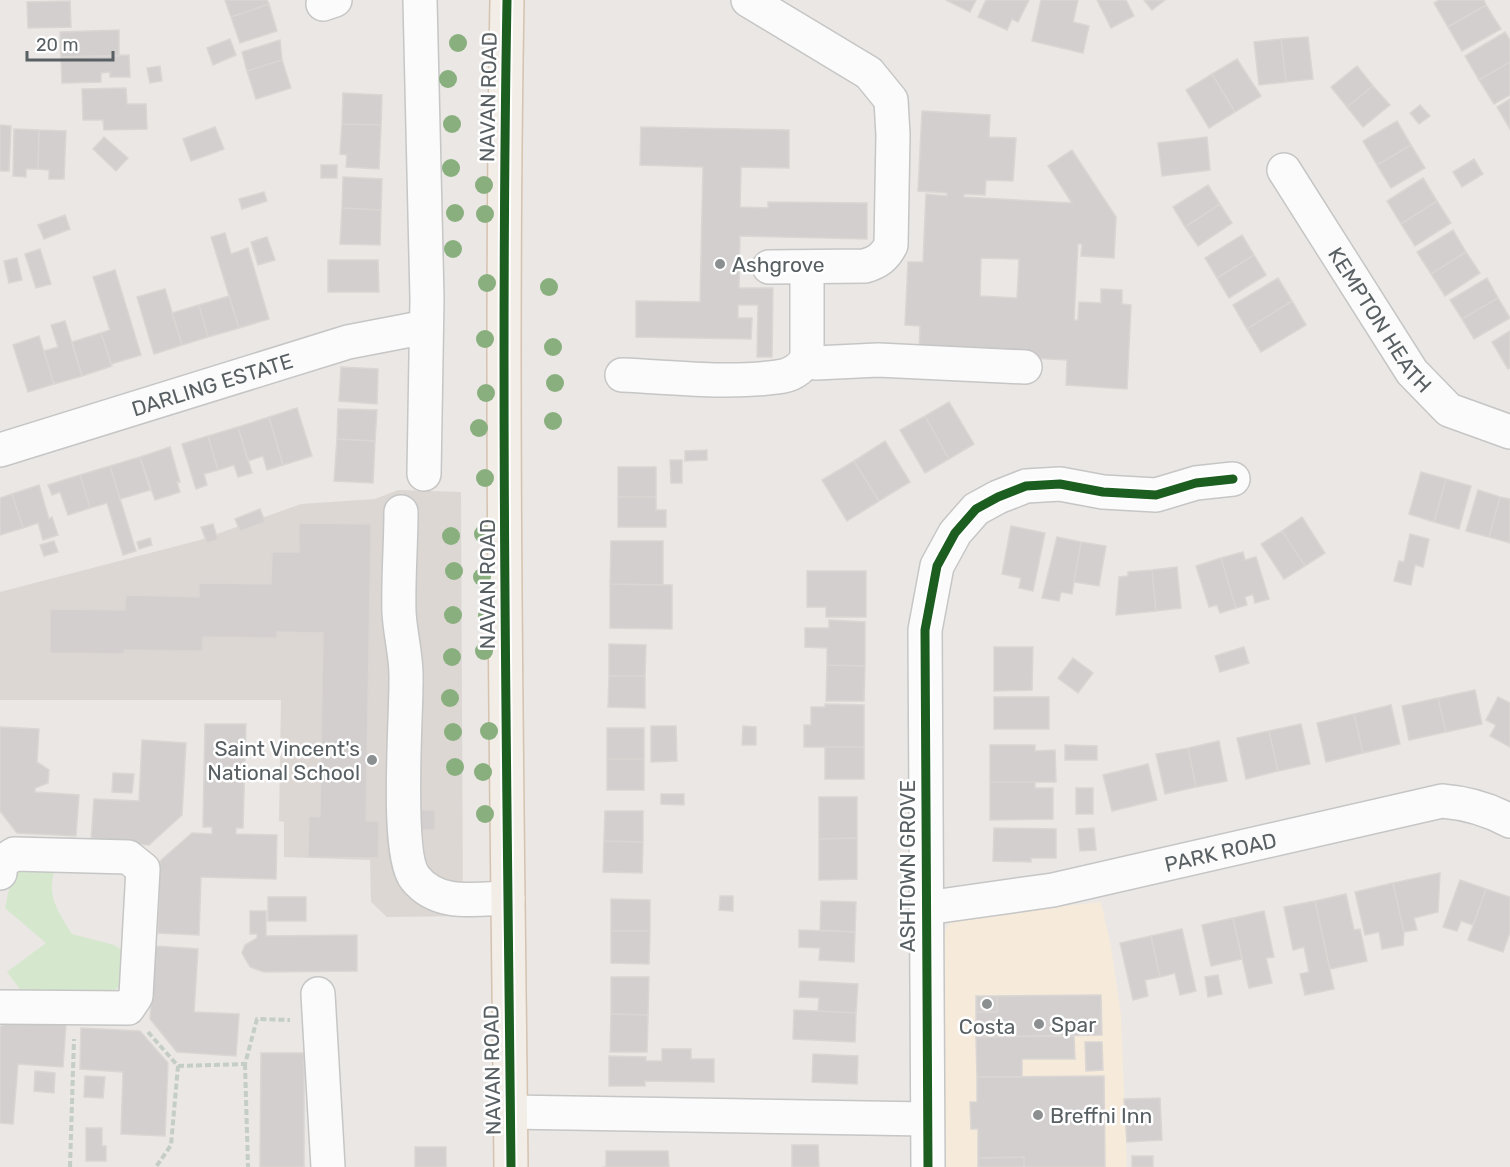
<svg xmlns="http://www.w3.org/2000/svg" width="1510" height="1167" viewBox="0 0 1510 1167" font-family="Rubik,sans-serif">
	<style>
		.commercial { fill: #f6eadb }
		.education { fill: #dcd7d3 }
		.grass { fill: #d5e8cd }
		.building { fill: #d2cfce; stroke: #dad6d3; stroke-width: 1.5; fill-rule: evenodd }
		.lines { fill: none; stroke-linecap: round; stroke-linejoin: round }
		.minor-casing { stroke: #c5c6c5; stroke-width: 36 }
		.major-casing { stroke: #d5c2af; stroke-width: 36 }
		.path { stroke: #c5cdc7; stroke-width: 4; stroke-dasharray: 6 3; stroke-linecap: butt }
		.minor { stroke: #fcfbfb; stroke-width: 33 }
		.major { stroke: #f2ede7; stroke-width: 33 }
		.cycleway-casing { stroke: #fff; stroke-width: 13 }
		.cycleway { stroke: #1b5e20; stroke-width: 9 }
		.tree { fill: #89af7e }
		.poi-dot { fill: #8c8f90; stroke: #fff; stroke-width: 2 }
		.labels { text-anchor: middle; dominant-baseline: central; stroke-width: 5; stroke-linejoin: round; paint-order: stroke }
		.street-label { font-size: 21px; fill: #596063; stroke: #fff }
		.poi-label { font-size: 21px; fill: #596063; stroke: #fff; text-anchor: start }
	</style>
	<rect width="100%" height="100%" fill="#eae7e4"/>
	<path class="commercial" d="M1101,902L1111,946L1121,1015L1127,1167H943L941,936L954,918Z"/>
	<path class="education" d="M398,490L461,492L463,916L387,917L371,902L370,860L284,857V822L279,821L281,700H0V592L200,540L301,504L375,499Z"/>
	<path class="grass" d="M30,863L57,864C45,893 56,909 72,934L114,945L128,954L127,981L103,998L23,993L7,972L46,943L5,908L12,875Z"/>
	<path class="building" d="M225,0H267L269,4L231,17Z
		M946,0H976L970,12Z
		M986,0H1029L1018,22L1012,19L1007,30L978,17Z
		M1041,0H1078L1073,22L1089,26L1083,53L1032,41Z
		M1097,0H1126L1134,16L1111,28Z
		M1144,0H1165L1152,10Z
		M1439,0H1484L1486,5L1448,27L1434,3Z
		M70,1L71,27L28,28L27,2Z
		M269,4L277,31L240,43L231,17Z
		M1486,5L1501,29L1462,51L1448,27Z
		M119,30V56L61,57L60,32Z
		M1505,32L1510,40V62L1479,80L1465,56Z
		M1308,37L1313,79L1286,82L1281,39Z
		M230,39L236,55L213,65L207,48Z
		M1281,39L1286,82L1259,85L1254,42Z
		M280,40L282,60L247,71L242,52Z
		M129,55L130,77H110V72L101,73V82L62,83L61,57Z
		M1237,59L1261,96L1235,112L1212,74Z
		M282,60L291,88L256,99L247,71Z
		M1510,62V95L1494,104L1479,80Z
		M160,66L162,81L150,83L147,68Z
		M1357,66L1373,86L1347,107L1331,87Z
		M1212,74L1235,112L1209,128L1186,90Z
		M1373,86L1390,105L1363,127L1347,107Z
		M126,88L127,104H146L147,129L104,130L103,120H83L82,89Z
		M343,93L382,95L381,125L342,124Z
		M1510,99V129L1497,107Z
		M1420,105L1430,116L1419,124L1410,113Z
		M922,111L990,115L989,137L1016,138L1013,181L986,180L985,195L964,194V197L1072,203L1048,166L1072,150L1116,217L1114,258L1081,256L1082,244H1078L1074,320H1078L1079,302L1101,303V289L1122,290V304L1131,305L1127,389L1066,385L1067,360L919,352L920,326L905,325L908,262H923L926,194L947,196V193L918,191ZM981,258L1019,259L1017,298L980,296Z
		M1397,121L1411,145L1377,165L1363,141Z
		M342,124L381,125L379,169L346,167L347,155L340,154Z
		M0,125L11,126L9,171H0Z
		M215,127L224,149L191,161L183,139Z
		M641,127L789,130V168L741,167L740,207L768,208V202L867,203V239L740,236L739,288H773L772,357H757L758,305H738V318H752L751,339L636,337V301L700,302L703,167L640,165Z
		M14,129L39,130L38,169H26V177L13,176Z
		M39,130L66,131L64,179H49V170L38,169Z
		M104,137L128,158L116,171L93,149Z
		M1207,137L1210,170L1162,176L1158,143Z
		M1411,145L1425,168L1391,188L1377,165Z
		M1474,159L1483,174L1462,187L1453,172Z
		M321,165H337V178H321Z
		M343,177L382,179L381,210L342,208Z
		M1423,178L1437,201L1401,224L1387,201Z
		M1208,185L1220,204L1185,227L1173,207Z
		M264,192L267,201L242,209L239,199Z
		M1437,201L1451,223L1415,246L1401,224Z
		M1220,204L1232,223L1198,246L1185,227Z
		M342,208L381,210L380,245L340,244Z
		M65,215L70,229L44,239L38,225Z
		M1453,230L1466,252L1431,274L1417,252Z
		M225,233L231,254L248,248L269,319L239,328L211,237Z
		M1242,235L1254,255L1217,278L1205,258Z
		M267,237L275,260L258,265L251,242Z
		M40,249L51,284L36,288L25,254Z
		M1466,252L1480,273L1445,296L1431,274Z
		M1254,255L1266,275L1229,298L1217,278Z
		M17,258L22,280L9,283L4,261Z
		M328,260H378L379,292H328Z
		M115,270L141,355L111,364L101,333L110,330L93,277Z
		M1278,278L1292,301L1247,329L1233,305Z
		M1487,278L1498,298L1462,319L1450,300Z
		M165,289L182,345L154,354L137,297Z
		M229,296L239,328L208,337L199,305Z
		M1498,298L1510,318L1474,339L1462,319Z
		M1292,301L1306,325L1261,352L1247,329Z
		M199,305L208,337L182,345L172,313Z
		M65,321L82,376L54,384L44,351L58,347L51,325Z
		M1510,331V368L1508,369L1492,342Z
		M101,333L112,366L82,376L72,342Z
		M39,336L54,384L28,392L13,345Z
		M341,367L378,369L377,404L339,401Z
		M949,402L974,444L949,459L925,416Z
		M297,408L312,456L283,465L269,417Z
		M338,409L377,410L375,441L337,439Z
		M925,416L949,459L925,473L900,430Z
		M269,417L283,465L267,470L263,456L248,461L238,427Z
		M238,427L252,473L238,477L234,465L218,470L208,436Z
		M208,436L218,470L204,474L207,485L196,489L182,444Z
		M337,439L375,441L373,483L334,481Z
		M885,441L910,482L879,501L854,461Z
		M170,447L180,482H177L180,492L155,500L140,457Z
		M707,450V460L685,461V451Z
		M140,457L150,490L120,499L110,466Z
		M670,460H682V483H671Z
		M854,461L879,501L847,521L822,480Z
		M110,466L136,551L123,555L107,503L90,508L80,475Z
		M618,467H656V497H618Z
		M1421,472L1446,479L1434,522L1409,514Z
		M80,475L90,508L68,515L60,492L52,495L48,485Z
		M1446,479L1471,486L1459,529L1434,522Z
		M39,485L49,519L52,517L58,535L43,540L38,523L23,528L12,494Z
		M1478,490L1500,497L1489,537L1466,531Z
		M12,494L23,528L0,535V498Z
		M618,497H656V510H666V527H618Z
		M1500,497L1510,499V543L1489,537Z
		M260,509L265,522L240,531L235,519Z
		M1302,517L1325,553L1305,566L1282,531Z
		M299,523L371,524L366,821H379L378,858L308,857L309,816L320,817L323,633L277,632V638L203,637L202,651L124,650V654L50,653V609L125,610L126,595L199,597V583L271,584L272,552H299Z
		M213,524L218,540L207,543L201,527Z
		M1011,526L1045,533L1033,591L1019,588L1021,578L1002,574Z
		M1282,531L1305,566L1284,579L1261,544Z
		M1410,534L1429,539L1423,567L1415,565L1411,585L1394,581L1399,561L1404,562Z
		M1057,537L1081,542L1072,594L1061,592L1059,601L1042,598Z
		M150,538L152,545L139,549L137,542Z
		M54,541L58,552L44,556L40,545Z
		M611,541H663V585L610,584Z
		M1081,542L1106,546L1099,586L1074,582Z
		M1243,552L1245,560L1256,557L1269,599L1255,603L1253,594L1245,597L1247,605L1236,608L1221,558Z
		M1221,558L1236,608L1220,613L1217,605L1209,607L1196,566Z
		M1177,567L1181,608L1156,611L1152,570Z
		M1152,570L1156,611L1116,615L1119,577L1128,576V572Z
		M807,571H866V617H826V607H807Z
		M610,584L672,585V629L610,628Z
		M829,620L865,622V666L827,665V648L805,647V628H829Z
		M609,644L646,645L645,676H609Z
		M994,647H1033L1032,690L994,691Z
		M1244,647L1249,663L1220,672L1215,656Z
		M1073,658L1093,673L1078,693L1058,678Z
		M827,665L865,666L864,701H826Z
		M609,676H645V708L608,707Z
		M1475,690L1482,724L1446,732L1438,698Z
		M994,697H1049V729H994Z
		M1498,697L1510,703V747L1490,736L1496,725L1486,720Z
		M1438,698L1446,732L1409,740L1402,706Z
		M825,704L864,705V747H804V725H811V707H825Z
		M1391,705L1400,744L1363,753L1354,714Z
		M1354,714L1363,753L1326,762L1317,723Z
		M205,724H246L243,828H236V834L277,835L276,879L201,877L199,935L158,933L160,861L192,833L212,834V827H203Z
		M1301,724L1310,764L1278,771L1269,731Z
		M651,726H676L677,761L651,762Z
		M743,726L756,727V745H742Z
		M0,727L39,729L37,762L49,770L48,783L35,788V792L79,795L76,836L17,833L0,811Z
		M607,728H644V759H607Z
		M1269,731L1278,771L1246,779L1237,738Z
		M142,740L186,743L182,815L149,845L91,841L94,799L139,801Z
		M1219,741L1227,781L1196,787L1188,748Z
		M990,745H1035V751L1055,750L1056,782H990Z
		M1065,745L1097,746V760H1065Z
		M825,747H864V779H825Z
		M1188,748L1196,787L1165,794L1156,754Z
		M607,759H644V790H607Z
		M1148,764L1157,800L1112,811L1103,775Z
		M113,773L134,774L132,793L112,792Z
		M990,782H1035V788H1053V819L990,820Z
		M1076,788H1093V814H1076Z
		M661,794H684V805L661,804Z
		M819,797H857V838L819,839Z
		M420,810H435V830H420Z
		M605,811H643V842L604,841Z
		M994,828L1056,829V858H1031V862L993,861Z
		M1094,828L1096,850L1080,851L1078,829Z
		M857,838V879L819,880V839Z
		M604,841L643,842L642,873L603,872Z
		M1440,873L1438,912L1414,918L1417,930L1404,932L1393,883Z
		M1460,880L1486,889L1473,925L1461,921L1457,931L1443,927Z
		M1393,883L1404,932L1403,945L1382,949L1379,932L1365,935L1355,892Z
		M1486,889L1510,897V932L1503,952L1468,940Z
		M1346,894L1354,930L1360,929L1367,961L1330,969L1315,901Z
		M720,896H733V911L719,910Z
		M268,897H306V921H268Z
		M611,899L650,900V931H611Z
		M821,901L856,902L855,932L820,930Z
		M1315,901L1334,989L1305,995L1300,974L1309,972L1304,947L1293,950L1284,907Z
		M250,911H266V936L357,935V971L264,972L250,967L242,953L245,945L257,938V934H250Z
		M1264,911L1274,957L1266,958L1272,983L1249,988L1233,918Z
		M1233,918L1242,959L1211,966L1202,925Z
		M1182,929L1196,991L1180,995L1175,973L1160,977L1151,936Z
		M799,930L855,932L854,962L819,960L820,948L799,947Z
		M611,931H650L649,964L611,963Z
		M1151,936L1160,977L1145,980L1148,996L1133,1000L1120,943Z
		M155,946L198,949L194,1012L239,1014L236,1056L177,1052L150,1019Z
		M1218,975L1222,994L1208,997L1205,977Z
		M611,977H649L648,1015L611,1014Z
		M800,981L858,984L856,1013L818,1011L819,998L799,997Z
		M1101,995L1102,1035L976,1037V1012H997V996Z
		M976,996H997V1012H976Z
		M794,1010L856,1013L855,1042L793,1039Z
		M611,1014L648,1015L647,1052H610Z
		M9,1020L66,1024L63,1067L18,1064L13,1124L0,1123V1027Z
		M81,1028L140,1031L168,1063L165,1136L121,1134L123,1072L80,1069Z
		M1074,1036L1075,1059H1022V1077H977L976,1037Z
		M1085,1042H1102L1103,1070L1086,1071Z
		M662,1049H691V1059H714V1082L645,1081V1086H609V1056L646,1057V1061H662Z
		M261,1053H304V1167H260Z
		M813,1054L858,1056L857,1084L812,1082Z
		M35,1071L55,1073L54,1093L34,1091Z
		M85,1076L105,1077L103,1098L84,1097Z
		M1104,1076L1105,1167H1024V1157L978,1158V1129H971L970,1102H977V1077Z
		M1160,1098L1162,1140L1127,1142L1124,1099Z
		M86,1128H102V1146H106V1161H86Z
		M792,1145H818L819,1167H792Z
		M415,1147H446V1167H415Z
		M606,1151H668L669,1167H602H606Z
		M1132,1156H1153V1167H1132Z
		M1024,1157V1167H978V1158Z"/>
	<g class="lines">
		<g class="minor-casing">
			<g id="minor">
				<path d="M420,0L427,299L424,474"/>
				<path d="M748,0L869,73L891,100L893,135L891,245C885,257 878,262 865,266L769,267"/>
				<path d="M323,4L335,0"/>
				<path id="s1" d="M1284,170L1412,372L1449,410L1510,432"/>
				<path d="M805,361L816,363L878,360L1025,367"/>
				<path d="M622,375C672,377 727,384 777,377C790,376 801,370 807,358V268"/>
				<path id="s2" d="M0,450L348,342L426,327"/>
				<path d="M401,512C401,545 398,579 399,612C400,633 406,654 406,675C407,713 395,853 415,878C438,907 475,899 508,898"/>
				<path d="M0,873L1,863L14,854L128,857L143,869L136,996L128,1008L0,1007"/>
				<path id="s3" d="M926,908L1053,890L1442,801C1467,803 1488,809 1510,821"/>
				<path d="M318,994L328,1167"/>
				<path d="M510,1112L926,1119"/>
				<path d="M928,1167L925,630L937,566L955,533L976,509L998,497L1026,486L1060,484L1103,492L1156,495L1196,483L1233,479"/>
			</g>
		</g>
		<g class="major-casing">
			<path id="major" d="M507,0C500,389 507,778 511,1167"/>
		</g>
		<path class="path" d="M148,1032L178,1066L171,1145L156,1167
			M245,1064L248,1167
			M178,1066L245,1064L257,1019L290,1020
			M70,1167L74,1039"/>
		<use href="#minor" class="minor"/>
		<use href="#major" class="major"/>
		<g class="cycleway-casing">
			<path id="cycleway" d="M507,0C500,389 507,778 511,1167
				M928,1167L925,630L937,566L955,533L976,509L998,497L1026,486L1060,484L1103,492L1156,495L1196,483L1233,479"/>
		</g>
		<use href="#cycleway" class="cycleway"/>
	</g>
	<g class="tree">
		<circle cx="458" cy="43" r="9"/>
		<circle cx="448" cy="79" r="9"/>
		<circle cx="452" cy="124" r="9"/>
		<circle cx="451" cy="168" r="9"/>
		<circle cx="484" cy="185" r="9"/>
		<circle cx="455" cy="213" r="9"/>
		<circle cx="485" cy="214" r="9"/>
		<circle cx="453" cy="249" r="9"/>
		<circle cx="487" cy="283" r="9"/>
		<circle cx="549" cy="287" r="9"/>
		<circle cx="485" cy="339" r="9"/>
		<circle cx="553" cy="347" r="9"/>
		<circle cx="555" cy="383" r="9"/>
		<circle cx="486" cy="393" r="9"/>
		<circle cx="553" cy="421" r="9"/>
		<circle cx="479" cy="428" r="9"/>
		<circle cx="485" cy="478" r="9"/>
		<circle cx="483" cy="534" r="9"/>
		<circle cx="451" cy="536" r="9"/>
		<circle cx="454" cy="571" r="9"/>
		<circle cx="482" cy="577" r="9"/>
		<circle cx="453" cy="615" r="9"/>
		<circle cx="487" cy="616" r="9"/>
		<circle cx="484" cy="651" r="9"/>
		<circle cx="452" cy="657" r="9"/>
		<circle cx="450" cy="698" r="9"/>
		<circle cx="489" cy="731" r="9"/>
		<circle cx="453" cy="732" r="9"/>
		<circle cx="455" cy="767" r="9"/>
		<circle cx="483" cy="772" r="9"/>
		<circle cx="485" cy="814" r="9"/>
	</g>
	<g class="poi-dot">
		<circle cx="720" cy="264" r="6"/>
		<circle cx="372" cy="760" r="6"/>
		<circle cx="987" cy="1004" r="6"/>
		<circle cx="1039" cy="1024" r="6"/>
		<circle cx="1038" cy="1115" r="6"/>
	</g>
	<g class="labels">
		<g class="street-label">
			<text transform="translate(488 97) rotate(-89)">NAVAN ROAD</text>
			<text stroke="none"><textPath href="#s1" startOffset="178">KEMPTON HEATH</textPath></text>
			<text stroke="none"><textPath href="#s2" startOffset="222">DARLING ESTATE</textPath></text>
			<text transform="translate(487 584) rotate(-90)">NAVAN ROAD</text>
			<text stroke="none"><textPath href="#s3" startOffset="300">PARK ROAD</textPath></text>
			<text transform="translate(907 866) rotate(-90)">ASHTOWN GROVE</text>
			<text transform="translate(492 1070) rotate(-91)">NAVAN ROAD</text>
		</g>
		<g class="poi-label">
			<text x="732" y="264">Ashgrove</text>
			<text x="360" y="748" text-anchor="end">Saint Vincent's<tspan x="360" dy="24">National School</tspan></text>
			<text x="1051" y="1024">Spar</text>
			<text x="987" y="1026" text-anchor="middle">Costa</text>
			<text x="1050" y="1115">Breffni Inn</text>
		</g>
	</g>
	<path d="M27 51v9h86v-9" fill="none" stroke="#596063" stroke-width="3"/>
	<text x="36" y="51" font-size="18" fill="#596063" stroke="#ffffff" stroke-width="4.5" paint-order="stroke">20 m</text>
</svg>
